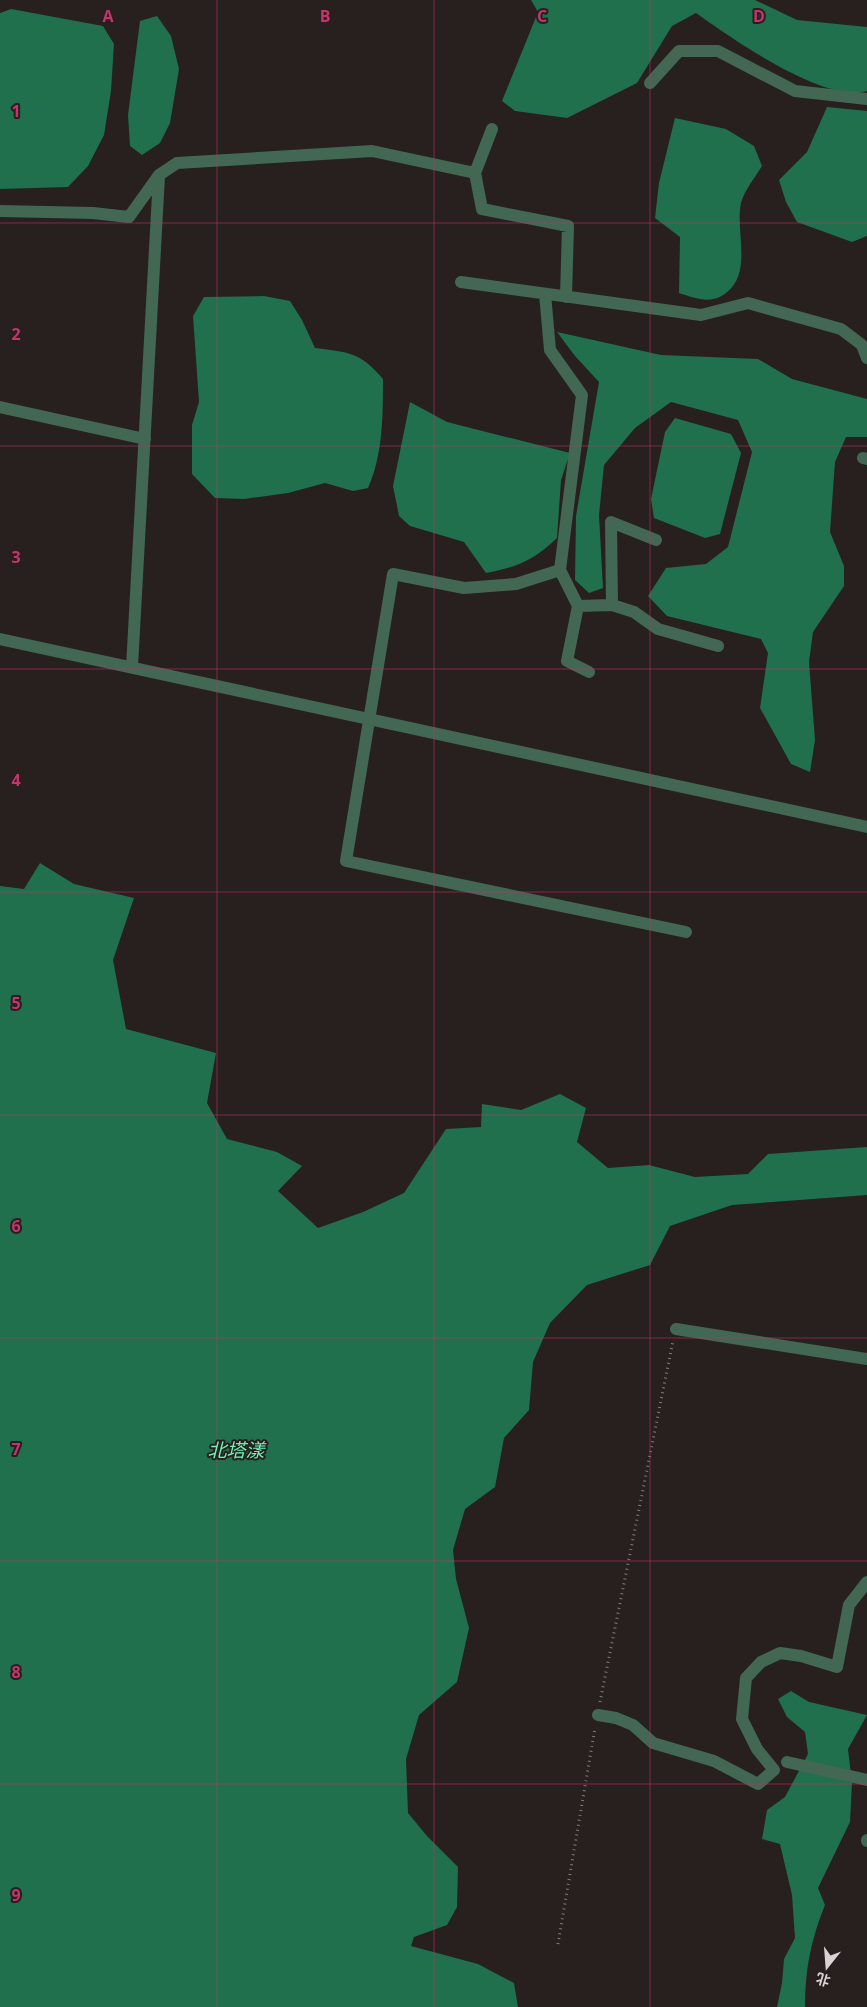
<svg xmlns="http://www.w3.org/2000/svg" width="867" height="2007" viewBox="0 0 867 2007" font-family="'Open Sans','Noto Sans SC',sans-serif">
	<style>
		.water { fill: #206f4d }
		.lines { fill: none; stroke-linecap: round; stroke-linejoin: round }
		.path { stroke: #827b7b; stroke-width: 3; stroke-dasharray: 1 4; stroke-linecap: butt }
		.minor { stroke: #426753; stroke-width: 12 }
		.grid { fill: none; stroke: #c5346d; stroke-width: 1; stroke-opacity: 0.55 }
		.labels { text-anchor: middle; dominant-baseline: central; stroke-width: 4; stroke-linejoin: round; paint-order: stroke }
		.water-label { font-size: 19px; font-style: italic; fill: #6ef3b5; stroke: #281f1f }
		.grid-label { font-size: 16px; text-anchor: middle; font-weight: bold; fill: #c5346d; stroke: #281f1f; stroke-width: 4; stroke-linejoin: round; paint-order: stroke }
	</style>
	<rect width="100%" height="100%" fill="#281f1f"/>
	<path class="water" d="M531,0H755L797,20L867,27V91C825,104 731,38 696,13L672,26L637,83L567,118L515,111L502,101L538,12Z
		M11,9L103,26L114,44L111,91L104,135L88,166L68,187L0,189V13Z
		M157,16L171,36L179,69L170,123L160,143L142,155L130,146L128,115L140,21Z
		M827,107L867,111V236L852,242L797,222L786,202L779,180L807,152Z
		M675,118L726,129L754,146L762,166C756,176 744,191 741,203C735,233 753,272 726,293C711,305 695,298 679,293L680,237L655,218L659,183Z
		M264,296L290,301L302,320L315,348C350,353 359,351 383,379C383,415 383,455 368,488L353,491L325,483L288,493L244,499L215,498L192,474V425L199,402L193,316L204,297Z
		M557,332L661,355L758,359L792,379L867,399V437H846L835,462L830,532L844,566V586L813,632L809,662L815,740L810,772L791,764L760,708L768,653L761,639L667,616L648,596L666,568L706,564L728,547L752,452L738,420L671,402L635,428L604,465L599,515L603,588L589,593L575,580L576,516L599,382L575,356Z
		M410,402L447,422L570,453L561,480L557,538C534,560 518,567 486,573L464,542L410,526L399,516L393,486Z
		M675,418L731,434L741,453L720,534L705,538L654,518L651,499L665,432Z
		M40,863L74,884L134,898L113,960L126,1029L216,1053L207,1103L227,1139L277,1152L302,1166L278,1191L318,1228L363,1212L404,1193L446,1129L481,1127L482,1104L521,1110L560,1094L586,1108L577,1142L608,1168L649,1165L695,1177L748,1174L768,1154L867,1147V1195L732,1205L670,1226L650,1265L587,1285L550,1323L533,1362L529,1410L504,1438L495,1487L465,1509L453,1550L456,1579L469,1628L457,1682L419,1715L406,1759L408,1813L427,1836L458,1867L457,1907L447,1925L414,1937L411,1946L478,1964L514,1983L518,2007H0V886L24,889Z
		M791,1691L809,1702L867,1715L848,1749L852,1783L850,1822L818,1888L825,1905C811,1940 805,1969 805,2007H777L782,1983L784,1959L795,1938L792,1895L780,1844L762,1839L767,1810L785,1797L808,1754L805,1732L787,1717L778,1699Z"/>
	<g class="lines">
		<path class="path" d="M600,1702L673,1341
			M558,1944L595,1728"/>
		<path class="minor" d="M650,83L679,51H718L795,91L867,99
			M492,129L475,173L482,209L568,226L566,297
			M0,211L93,213L129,217L159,175L177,163L372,151L475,173
			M461,282L701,315L748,303L841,329L862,345L867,358
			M545,294L550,350L582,395L560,570L578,606L567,661L589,672
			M0,407L145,439
			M863,458L867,459
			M560,570L516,584L464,588L393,574L346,861L686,932
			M612,605L611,522L656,540
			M578,606L612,605L634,612L658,629L718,646
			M0,639L867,827
			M132,667L159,176
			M676,1329L867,1359
			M598,1715L616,1718L633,1725L653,1743L714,1761L758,1784L774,1770L757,1749L742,1719L746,1678L761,1662L780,1653L801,1656L837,1667L849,1605L867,1582
			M787,1762L867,1780
			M867,1840V1841"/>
	</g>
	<path class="grid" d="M217,0V2007M434,0V2007M650,0V2007M0,223H867M0,446H867M0,669H867M0,892H867M0,1115H867M0,1338H867M0,1561H867M0,1784H867"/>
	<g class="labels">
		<g class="water-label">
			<text x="236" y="1450">北塔漾</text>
		</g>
	</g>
	<g class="grid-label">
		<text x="108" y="22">A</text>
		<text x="325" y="22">B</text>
		<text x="542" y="22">C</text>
		<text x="759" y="22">D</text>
		<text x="16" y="117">1</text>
		<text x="16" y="340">2</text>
		<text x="16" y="563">3</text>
		<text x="16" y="786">4</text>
		<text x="16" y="1009">5</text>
		<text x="16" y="1232">6</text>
		<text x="16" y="1455">7</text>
		<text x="16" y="1678">8</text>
		<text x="16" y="1901">9</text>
	</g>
	<g transform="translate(827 1967) rotate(197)" stroke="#281f1f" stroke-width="4" paint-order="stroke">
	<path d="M0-4L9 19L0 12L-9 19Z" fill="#d9d3d3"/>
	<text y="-8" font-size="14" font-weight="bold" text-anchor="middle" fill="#d9d3d3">北</text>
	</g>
</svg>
